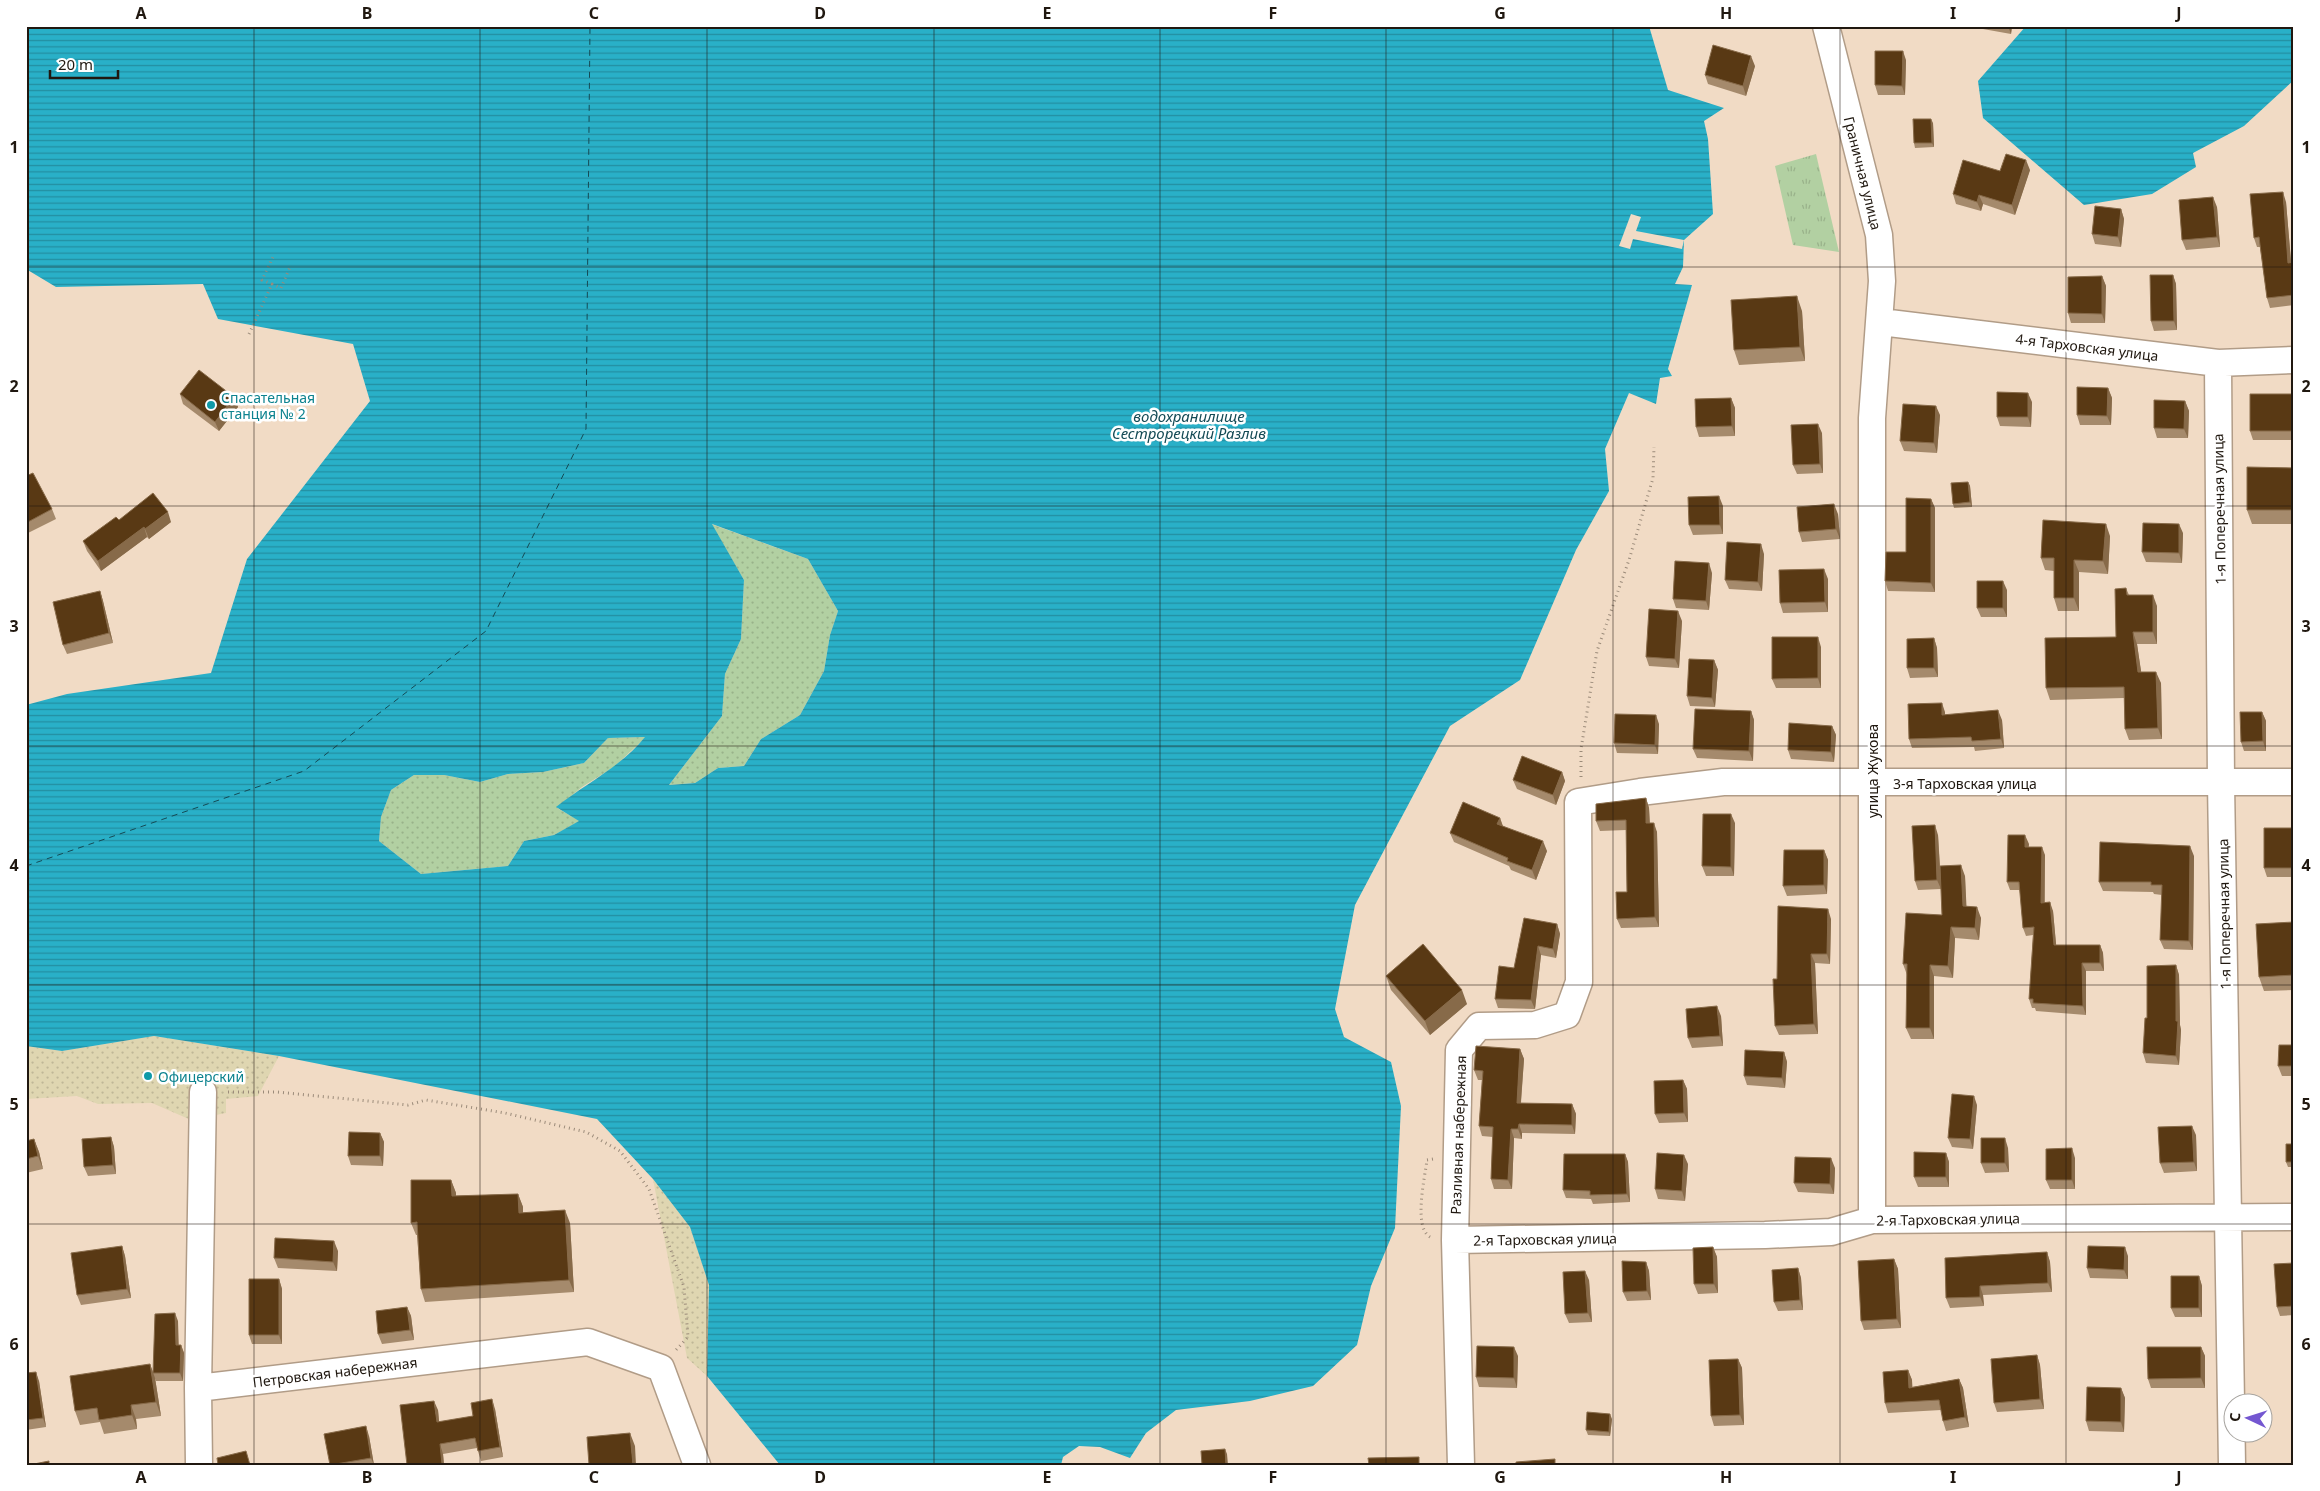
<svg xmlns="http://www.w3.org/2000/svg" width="2320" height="1491" viewBox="0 0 2320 1491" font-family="'Noto Sans',sans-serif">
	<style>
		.grass { fill: url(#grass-dots) }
		.sand { fill: url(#sand-dots) }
		.park { fill: url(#park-tufts) }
		.water { fill: url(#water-rules); fill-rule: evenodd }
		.pier { fill: #f1dbc5 }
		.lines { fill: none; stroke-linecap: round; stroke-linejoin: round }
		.ferry { stroke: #144a55; stroke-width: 1; stroke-dasharray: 6 5; stroke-linecap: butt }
		.street-casing { stroke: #b19c87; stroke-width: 29 }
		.path { stroke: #9b8b7a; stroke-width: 3; stroke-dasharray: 1 4; stroke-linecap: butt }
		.street { stroke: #fff; stroke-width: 26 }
		.wall { fill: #a58a6c }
		.shaded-wall { fill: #876a49 }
		.building { fill: #593914; stroke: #876a49 }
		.grid { fill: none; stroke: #201810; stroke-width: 1; stroke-opacity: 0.55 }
		.culture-dot { fill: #0f9aa8; stroke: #fff; stroke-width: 2 }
		.labels { text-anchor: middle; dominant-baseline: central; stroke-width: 5; stroke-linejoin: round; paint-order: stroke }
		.street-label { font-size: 14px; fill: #201810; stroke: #fff }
		.culture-label { font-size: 14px; fill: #0d838f; stroke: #fff; text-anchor: start }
		.water-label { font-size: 15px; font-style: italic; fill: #144a55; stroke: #fff }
		.neatline { fill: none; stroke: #201810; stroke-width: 2 }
		.grid-label { font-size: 16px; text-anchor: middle; font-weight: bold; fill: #201810 }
	</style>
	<defs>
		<pattern id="grass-dots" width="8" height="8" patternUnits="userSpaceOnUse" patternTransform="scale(1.25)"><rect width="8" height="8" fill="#b2d0a2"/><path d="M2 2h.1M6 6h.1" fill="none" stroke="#99b28a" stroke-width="1.8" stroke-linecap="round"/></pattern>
		<pattern id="sand-dots" width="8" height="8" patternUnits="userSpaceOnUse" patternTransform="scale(1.25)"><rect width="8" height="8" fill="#dfd6b1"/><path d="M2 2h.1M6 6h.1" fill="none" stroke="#bfb797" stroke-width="1.8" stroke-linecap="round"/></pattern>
		<pattern id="park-tufts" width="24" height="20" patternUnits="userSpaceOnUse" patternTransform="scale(1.25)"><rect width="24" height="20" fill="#b2d0a2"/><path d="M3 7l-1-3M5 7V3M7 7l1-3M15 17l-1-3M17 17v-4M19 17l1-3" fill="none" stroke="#99b28a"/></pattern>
		<pattern id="water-rules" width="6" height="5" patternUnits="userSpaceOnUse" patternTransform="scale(1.25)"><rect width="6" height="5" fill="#29b0c8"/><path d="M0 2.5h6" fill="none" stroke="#238ea1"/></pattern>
	</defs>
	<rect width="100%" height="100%" fill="#f1dbc5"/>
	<path class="grass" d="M711,524L808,559L838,611L830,635L824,671L800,715L761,739L744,766L718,768L695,783L669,785L722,716L725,674L741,639L744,580Z
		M646,737L614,767L582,787L557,808L580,821L554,835L524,841L508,866L421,874L379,841L381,817L391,790L414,775H444L480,782L508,774L543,772L584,763L608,738Z"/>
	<path class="sand" d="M154,1036L279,1056L258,1096L226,1099V1113L191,1120L152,1103L98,1104L77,1096L26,1099V1046L62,1051Z
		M653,1179L690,1227L709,1285L707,1376L687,1358Z"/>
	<path class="park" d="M1816,154L1839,252L1793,245L1775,166Z"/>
	<path class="water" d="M26,26H1649L1668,90L1724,108L1704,121L1708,139L1713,214L1684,240L1683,267L1675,284L1692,285L1668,369L1672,376L1660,378L1656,404L1629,393L1605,449L1609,491L1576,550L1520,680L1450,726L1355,905L1335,1009L1344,1037L1391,1062L1401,1106L1395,1228L1371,1286L1357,1345L1313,1386L1250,1401L1176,1410L1146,1433L1130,1458L1100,1447L1079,1446L1063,1457L1061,1465H780L707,1376L709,1285L690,1227L653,1179L597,1119L279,1056L154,1036L62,1051L26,1046V705L67,694L211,673L247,559L370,401L353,344L218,319L203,284L56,287L26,269ZM712,524L808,559L838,611L830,635L824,671L800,715L761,739L744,766L718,768L695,783L669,785L722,716L725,674L741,639L744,580ZM645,737C622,766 585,784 556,807L579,821L554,835L524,841L508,866L421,874L379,841L381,817L391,790L414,775H444L480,782L508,774L543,772L584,763L608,738Z
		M2026,26H2294V80L2244,126L2193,153L2196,167L2152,194L2084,205L1983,118L1978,81Z"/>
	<path class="pier" d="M1631,214L1641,217L1636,231L1684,240L1682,249L1633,239L1630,249L1619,246Z"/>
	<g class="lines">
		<path class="ferry" d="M26,866L304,771L486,631L586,429L590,26"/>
		<g class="street-casing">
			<path id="street" d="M1826,26L1879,235L1882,281L1872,418V1220
				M1881,322L2218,363L2294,360
				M2218,363L2221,783L2232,1465
				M203,1092L198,1388L588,1342L661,1368L697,1465
				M1455,1240L1765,1235L1831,1232L1872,1220L2294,1217
				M198,1388L199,1465
				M1461,1465L1455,1240L1459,1050L1479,1026L1535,1025L1567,1015L1579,982L1578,802L1640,792L1723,782H2294"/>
		</g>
		<path class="path" d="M272,284L281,288L290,267
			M249,334L272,284L262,280L273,257
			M1581,777V749L1597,651L1629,560L1653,478L1654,447
			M228,1092H277L408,1105L426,1100L505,1113L586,1132L620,1151L649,1189L684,1287L688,1337L676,1350
			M1430,1237C1413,1227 1425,1177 1427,1160L1433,1159"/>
		<use href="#street" class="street"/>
	</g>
	<path class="wall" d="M1983,26H2012L2011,34L1983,29Z
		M1906,60L1905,95H1878L1875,85Z
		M1755,66L1746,96L1708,84L1705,75Z
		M1933,123L1934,147L1915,148L1914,143Z
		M2030,170L2015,215L1983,204L1981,211L1956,204L1953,194L2000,171Z
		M2286,202L2291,263L2294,262V305L2270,308L2267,298L2260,247H2257L2254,238Z
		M2217,207L2220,247L2186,250L2182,240Z
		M2121,209L2124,219L2121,247L2095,244L2092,234Z
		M2173,275L2176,284L2177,330L2154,331L2151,321Z
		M2102,276L2106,286L2105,323H2071L2068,313Z
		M1802,311L1805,361L1739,365L1734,350Z
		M2108,388L2112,398L2111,425H2080L2077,415Z
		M180,394L234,397L238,407L219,431L183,404Z
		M2294,394V440H2253L2250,431Z
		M1731,398L1735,408V436L1699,437L1696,427Z
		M2185,401L2189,411L2188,438H2157L2154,428Z
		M2032,402L2031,427L2000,426L1997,417Z
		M1940,415L1937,453L1904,451L1900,441Z
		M1822,433L1823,473L1797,474L1793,465Z
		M2294,468V524H2252L2247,510Z
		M26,476L52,509L56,519L26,534Z
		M1968,482L1970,486L1972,507L1954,508L1953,504Z
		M1931,499L1935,508V592L1888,591L1885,581L1906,552Z
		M1723,506V534L1693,535L1689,525Z
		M1838,514L1840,539L1802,542L1799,532Z
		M119,520L171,522L149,539L147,537L101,571L87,551L83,541Z
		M2183,533L2182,563L2146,562L2142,552Z
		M2110,536L2108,574L2079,572V611H2058L2054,598V571L2045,570L2041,558Z
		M1764,554L1762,591L1729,589L1725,580Z
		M1712,573L1709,610L1676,608L1673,599Z
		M1828,579V612L1783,613L1780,603Z
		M2126,588L2129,595L2157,606V644H2137L2141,672L2161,683L2162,739L2129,740L2125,729L2124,698L2050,700L2046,688L2116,637Z
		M2007,590V617H1981L1977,608Z
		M100,591L103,601L113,643L67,654L63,645Z
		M1682,621L1679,668L1649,666L1646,657Z
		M1934,638L1937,648L1938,677L1910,678L1907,668Z
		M1821,647V688H1776L1772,679Z
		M1714,660L1718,670L1715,707L1690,706L1687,696Z
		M1751,711L1754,720L1753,761L1697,758L1693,749Z
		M1945,712V715L2002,720L2004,748L1975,751L1974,747L1912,748L1909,739Z
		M2262,712L2266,721V751H2244L2241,742Z
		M1659,724L1658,754L1617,753L1614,743Z
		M1832,726L1836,735L1834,762L1791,759L1788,750Z
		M1562,772L1565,781L1556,805L1517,789L1513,780Z
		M1646,798L1649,808L1650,823L1657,832L1659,927L1621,928L1617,919L1627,892L1626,830L1600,831L1596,821Z
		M1500,818L1503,826L1547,851L1536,880L1511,870L1509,866L1454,842L1450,833Z
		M1735,823L1734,876H1706L1702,866Z
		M2294,832V877H2267L2264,868Z
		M1938,835L1940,866L1965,876L1966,906L1981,918L1979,940L1955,938L1953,978L1934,976V1039H1911L1906,1028L1907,975L1903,964L1942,915L1941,889L1918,890L1915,881Z
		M2029,844L2028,847L2045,855V903L2053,911L2056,945H2100L2103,953L2104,971H2086V1015L2036,1011L2035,1008H2032L2029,999L2033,935L2026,936L2023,928L2020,890H2010L2007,882Z
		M1824,850L1828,860L1827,894L1787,896L1783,886Z
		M2194,856L2193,950L2164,949L2160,940L2162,895L2154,894L2153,892L2103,891L2099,882Z
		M1831,919L1830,964L1815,963L1818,1034L1779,1035L1775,1026L1777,979Z
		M2294,922V990L2264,991L2259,977Z
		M1557,924L1560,934L1556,958L1541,955L1535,1009L1498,1008L1495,999L1514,968Z
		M2176,965L2179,975L2180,1025L2181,1030L2179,1065L2146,1063L2143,1053L2147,1018Z
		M1386,976L1467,1004L1430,1035L1391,990Z
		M1721,1016L1723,1046L1692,1048L1688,1038Z
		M2294,1045V1076H2282L2278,1066Z
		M1520,1049L1524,1059L1521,1103L1572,1104L1576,1114L1575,1134L1522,1133V1139L1514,1138L1512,1189H1494L1491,1179L1493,1137L1482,1136L1479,1126L1482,1080H1478L1474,1070Z
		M1784,1052L1787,1062L1785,1088L1747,1085L1744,1076Z
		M1683,1080L1687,1089L1688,1122L1659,1123L1655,1114Z
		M1977,1105L1973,1149L1952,1147L1948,1138Z
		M380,1133L384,1142L383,1166L351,1165L348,1156Z
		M2196,1135L2197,1171L2164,1173L2160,1163Z
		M111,1137L114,1147L116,1174L88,1176L84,1167Z
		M34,1139L39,1152L43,1169L26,1173V1141Z
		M2294,1144V1167H2288L2286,1162Z
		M2008,1148L2009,1172L1985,1173L1981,1163Z
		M1946,1153L1949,1162V1187H1918L1914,1177Z
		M1625,1154L1628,1162L1630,1202L1593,1204L1591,1199L1566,1198L1563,1190Z
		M2075,1158V1189H2050L2046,1180Z
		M1688,1164L1685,1201L1658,1199L1655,1189Z
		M1835,1168L1834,1194L1798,1192L1794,1183Z
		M451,1180L456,1193V1196L518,1194L523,1207V1213L570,1223L574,1292L425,1302L421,1289L417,1235H416L411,1223Z
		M122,1246L125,1256L131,1298L81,1305L77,1295Z
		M1713,1247L1717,1257L1718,1293L1698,1294L1694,1284Z
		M338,1251L337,1271L278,1268L274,1258Z
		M2047,1252L2050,1262L2052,1292L1983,1295L1984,1306L1950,1308L1946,1298Z
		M2128,1256V1279L2090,1278L2087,1268Z
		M1894,1259L1898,1269L1901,1328L1864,1330L1861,1321Z
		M1646,1262L1649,1271L1651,1300L1627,1301L1623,1292Z
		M2294,1263V1315L2280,1316L2277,1307Z
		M1798,1268L1801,1278L1803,1310L1778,1311L1774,1302Z
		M2199,1276L2202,1286V1317H2175L2171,1308Z
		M279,1279L282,1289V1344H252L249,1335Z
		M1589,1280L1592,1322L1569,1323L1565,1314Z
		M407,1307L411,1316L414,1340L382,1344L378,1334Z
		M178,1321V1345H181L184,1353L183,1381H156L153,1373Z
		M2201,1347L2205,1356V1388H2151L2148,1379Z
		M2037,1355L2040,1365L2044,1409L1997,1412L1994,1403Z
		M1518,1356L1517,1388L1479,1387L1476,1377Z
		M1738,1359L1742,1368L1744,1425L1714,1426L1711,1416Z
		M150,1364L155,1378L161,1416L136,1419L137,1429L104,1434L100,1422L80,1425L75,1411Z
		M1908,1370L1912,1380V1387L1959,1379L1963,1388L1969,1427L1946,1431L1943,1421L1941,1410L1888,1413L1885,1403Z
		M26,1373L39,1381L46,1427L26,1430Z
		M2121,1388L2125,1398L2124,1432L2089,1431L2086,1421Z
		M495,1409L503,1457L481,1461L477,1448L443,1454L444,1465H407L438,1410L439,1422L473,1416Z
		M1612,1419L1610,1436L1588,1435L1586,1430Z
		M369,1436L374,1465H330Z"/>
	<path class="shaded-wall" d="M2008,26H2012L2011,34Z
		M1903,51L1906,60L1905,95L1902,86Z
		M1751,56L1755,66L1746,96L1743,86Z
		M1931,119L1933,123L1934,147L1932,143Z
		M2026,160L2030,170L2015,215L2012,205Z
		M2283,192L2286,202L2292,272L2288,263Z
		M1979,195L1983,204L1981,211L1977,202Z
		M2213,197L2217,207L2220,247L2217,237Z
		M2121,209L2124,219L2121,247L2118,237Z
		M2173,275L2176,284L2177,330L2174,321Z
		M2102,276L2106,286L2105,323L2102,314Z
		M1797,296L1802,311L1805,361L1800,347Z
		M2108,388L2112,398L2111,425L2107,416Z
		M2028,393L2032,402L2031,427L2028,417Z
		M234,397L238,407L219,431L215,422Z
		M1731,398L1735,408V436L1732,426Z
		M2185,401L2189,411L2188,438L2184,429Z
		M1936,406L1940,415L1937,453L1934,443Z
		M1818,424L1822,433L1823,473L1820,464Z
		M1968,482L1970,486L1972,507L1970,502Z
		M1719,496L1723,506V534L1720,525Z
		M1931,499L1935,508V592L1931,583Z
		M1834,504L1838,514L1840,539L1836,529Z
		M168,512L171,522L149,539L145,529Z
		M2106,524L2110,536L2108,574L2103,561Z
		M2179,524L2183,533L2182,563L2179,553Z
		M144,527L147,537L101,571L98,561Z
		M1761,544L1764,554L1762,591L1758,582Z
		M2074,560L2079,572V611L2074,598Z
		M1709,563L1712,573L1709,610L1706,601Z
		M1824,569L1828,579V612L1825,602Z
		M2003,581L2007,590V617L2003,608Z
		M100,591L103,601L113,643L109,633Z
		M2153,595L2157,606V644L2153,632Z
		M1678,611L1682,621L1679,668L1675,659Z
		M2133,632L2137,644L2143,684L2138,672Z
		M1818,637L1821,647V688L1818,678Z
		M1934,638L1937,648L1938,677L1934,668Z
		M1714,660L1718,670L1715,707L1712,698Z
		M2156,672L2161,683L2162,739L2158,728Z
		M1942,703L1945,712V725L1942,715Z
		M1998,710L2002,720L2004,748L2001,739Z
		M1751,711L1754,720L1753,761L1749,751Z
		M2262,712L2266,721V751L2263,741Z
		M1656,715L1659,724L1658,754L1655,745Z
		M1832,726L1836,735L1834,762L1831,752Z
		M1562,772L1565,781L1556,805L1553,795Z
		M1646,798L1649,808L1650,832L1646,823Z
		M1731,814L1735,823L1734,876L1731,867Z
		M1500,818L1503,827L1497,824Z
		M1654,823L1657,832L1659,927L1655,917Z
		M1935,825L1938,835L1941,889L1937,880Z
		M2292,828L2294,832V872L2292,868Z
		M2025,835L2029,844L2028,855L2025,847Z
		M1543,841L1547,851L1536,880L1532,870Z
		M2190,846L2194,856L2193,950L2189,941Z
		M2042,847L2045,855L2044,911L2041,903Z
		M1824,850L1828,860L1827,894L1824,885Z
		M1961,865L1965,876L1967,917L1963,906Z
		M2050,902L2053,911L2057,954L2054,945Z
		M1977,907L1981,918L1979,940L1975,928Z
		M1828,909L1831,919L1830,964L1827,954Z
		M1557,924L1560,934L1556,958L1553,949Z
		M1951,927L1955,938L1953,978L1948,966Z
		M2100,945L2103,953L2104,971L2100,963Z
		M1538,946L1541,955L1535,1009L1531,1000Z
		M1811,954L1815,963L1818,1034L1814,1024Z
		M2082,963L2086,971V1015L2083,1006Z
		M1930,965L1934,976V1039L1930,1028Z
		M2176,965L2179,975L2180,1025L2181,1030L2179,1065L2176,1056Z
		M1462,990L1467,1004L1430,1035L1425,1021Z
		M1717,1006L1721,1016L1723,1046L1720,1036Z
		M1520,1049L1524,1059L1520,1113L1517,1103Z
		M1784,1052L1787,1062L1785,1088L1782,1078Z
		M1683,1080L1687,1089L1688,1122L1684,1113Z
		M1974,1096L1977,1105L1973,1149L1970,1139Z
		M1572,1104L1576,1114L1575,1134L1572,1125Z
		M1519,1124L1522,1133V1139L1518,1129Z
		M2192,1126L2196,1135L2197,1171L2194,1162Z
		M1511,1129L1514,1138L1512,1189L1508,1180Z
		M380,1133L384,1142L383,1166L380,1156Z
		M111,1137L114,1147L116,1174L113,1165Z
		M2005,1138L2008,1148L2009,1172L2005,1163Z
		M34,1139L39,1152L43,1169L38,1156Z
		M2072,1148L2075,1158V1189L2072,1180Z
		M1946,1153L1949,1162V1187L1946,1177Z
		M1625,1154L1628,1162L1630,1202L1627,1194Z
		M1684,1155L1688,1164L1685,1201L1682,1191Z
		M1831,1158L1835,1168L1834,1194L1830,1184Z
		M451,1180L456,1193V1209L452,1196Z
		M518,1194L523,1207V1226L519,1213Z
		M565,1210L570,1223L574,1292L569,1280Z
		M334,1241L338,1251L337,1271L333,1262Z
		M122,1246L125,1256L131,1298L127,1289Z
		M1713,1247L1717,1257L1718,1293L1714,1284Z
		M2125,1247L2128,1256V1279L2124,1270Z
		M2047,1252L2050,1262L2052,1292L2048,1283Z
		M1894,1259L1898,1269L1901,1328L1897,1319Z
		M1646,1262L1649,1271L1651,1300L1647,1291Z
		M1798,1268L1801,1278L1803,1310L1800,1300Z
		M1585,1271L1589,1280L1592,1322L1588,1313Z
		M2199,1276L2202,1286V1317L2199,1308Z
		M279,1279L282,1289V1344L279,1335Z
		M1980,1286L1983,1295L1984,1306L1980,1297Z
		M407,1307L411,1316L414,1340L410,1330Z
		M175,1313L178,1321L179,1353L176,1345Z
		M181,1345L184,1353L183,1381L180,1373Z
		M1514,1347L1518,1356L1517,1388L1514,1378Z
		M2201,1347L2205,1356V1388L2201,1378Z
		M2037,1355L2040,1365L2044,1409L2040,1399Z
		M1738,1359L1742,1368L1744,1425L1740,1415Z
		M150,1364L155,1378L161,1416L156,1402Z
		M1908,1370L1912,1380L1913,1397L1909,1388Z
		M36,1372L39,1381L46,1427L43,1418Z
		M1959,1379L1963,1388L1969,1427L1965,1417Z
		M2121,1388L2125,1398L2124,1432L2121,1422Z
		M492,1399L495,1409L503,1457L500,1447Z
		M434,1401L438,1410L440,1432L437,1422Z
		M131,1405L136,1419L137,1429L132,1415Z
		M1610,1414L1612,1419L1610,1436L1609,1432Z
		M366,1426L369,1436L374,1465L371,1458Z
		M630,1433L635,1446L636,1465H633Z
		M440,1444L443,1454L444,1465H442Z
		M1225,1449L1227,1454L1228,1465H1226Z"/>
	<path class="building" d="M1713,45L1751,56L1743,86L1705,75Z
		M1875,51H1903L1902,86L1875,85Z
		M1913,119H1931L1932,143H1914Z
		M2006,154L2026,160L2012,205L1979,195L1977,202L1953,194L1963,160L2000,171Z
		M2283,192L2288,263L2294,262V295L2267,298L2259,237L2254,238L2250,194Z
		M2213,197L2217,237L2182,240L2179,200Z
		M2095,206L2121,209L2118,237L2092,234Z
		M2150,275H2173L2174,321H2151Z
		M2102,276V314L2068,313V277Z
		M1797,296L1800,347L1734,350L1731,300Z
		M199,370L234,397L215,422L180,394Z
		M2077,387L2108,388L2107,416L2077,415Z
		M1997,392L2028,393V417H1997Z
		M2250,394H2294V431H2250Z
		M1731,398L1732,426L1696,427L1695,399Z
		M2154,400L2185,401L2184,429L2154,428Z
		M1903,404L1936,406L1934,443L1900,441Z
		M1818,424L1820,464L1793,465L1791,425Z
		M2247,467L2294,468V510H2247Z
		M33,473L52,509L26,523V476Z
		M1968,482L1970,502L1953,504L1951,483Z
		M153,493L168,512L145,529L144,527L98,561L83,541L116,517L119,520Z
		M1719,496L1720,525H1689L1688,497Z
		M1906,498L1931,499V583L1885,581L1886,552H1906Z
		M1834,504L1836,529L1799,532L1797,507Z
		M2043,520L2106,524L2103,561L2074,560V598H2054V558H2041Z
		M2143,523L2179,524V553L2142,552Z
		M1727,542L1761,544L1758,582L1725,580Z
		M1675,561L1709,563L1706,601L1673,599Z
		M1824,569L1825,602L1780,603L1779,570Z
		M1977,581H2003V608H1977Z
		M2126,588L2127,595H2153V632H2133L2138,672H2156L2158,728L2125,729L2124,687L2046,688L2045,638L2116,637L2115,589Z
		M100,591L109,633L63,645L53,602Z
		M1649,609L1678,611L1675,659L1646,657Z
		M1772,637H1818V678L1772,679Z
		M1934,638V668H1907V639Z
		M1689,659L1714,660L1712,698L1687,696Z
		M1942,703V715L1998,710L2001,739L1972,741L1971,737L1909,739L1908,704Z
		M1695,709L1751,711L1749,751L1693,749Z
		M2240,712H2262L2263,741L2241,742Z
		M1615,714L1656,715L1655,745L1614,743Z
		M1789,723L1832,726L1831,752L1788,750Z
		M1522,756L1562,772L1553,795L1513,780Z
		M1646,798V823H1654L1655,917L1617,919L1616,892H1627L1626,820L1596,821V804Z
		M1463,802L1500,818L1497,824L1543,841L1532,870L1507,861L1508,858L1450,833Z
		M1703,814H1731V867L1702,866Z
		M1935,825L1937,880L1915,881L1912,826Z
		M2264,828H2292V868H2264Z
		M2008,835H2025V847H2042L2041,903L2050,902L2054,945H2100V963H2082L2083,1006L2033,1003V999H2029L2034,927L2023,928L2019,882H2007Z
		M2100,842L2190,846L2189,941L2160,940L2162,885H2151V882H2099Z
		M1784,850H1824V885L1783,886Z
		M1961,865L1963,906L1977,907L1975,928L1951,927L1948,966L1930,965V1028H1906L1907,964H1903L1906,913L1942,915L1940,866Z
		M1778,906L1828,909L1827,954H1811L1814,1024L1775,1026L1773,979H1777Z
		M1524,918L1557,924L1553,949L1538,946L1531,1000L1495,999L1499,966L1514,968Z
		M2294,922V975L2259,977L2256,924Z
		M1423,944L1462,990L1425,1021L1386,976Z
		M2176,965V1021H2178L2176,1056L2143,1053L2145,1018H2147V966Z
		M1717,1006L1720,1036L1688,1038L1686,1009Z
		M2279,1045H2294V1066H2278Z
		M1476,1046L1520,1049L1517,1103L1572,1104V1125L1519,1124L1518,1129H1511L1508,1180L1491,1179L1493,1127L1479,1126L1483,1071L1474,1070Z
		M1745,1050L1784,1052L1782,1078L1744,1076Z
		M1683,1080L1684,1113L1655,1114L1654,1081Z
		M1952,1094L1974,1096L1970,1139L1948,1138Z
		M2192,1126L2194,1162L2160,1163L2158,1127Z
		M349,1132L380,1133V1156H348Z
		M111,1137L113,1165L84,1167L82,1139Z
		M1981,1138H2005V1163H1981Z
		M34,1139L38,1156L26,1159V1141Z
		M2286,1144H2294V1162H2286Z
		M2072,1148V1180H2046V1149Z
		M1914,1152L1946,1153V1177H1914Z
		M1657,1153L1684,1155L1682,1191L1655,1189Z
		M1564,1154H1625L1627,1194L1590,1195V1191L1563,1190Z
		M1795,1157L1831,1158L1830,1184L1794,1183Z
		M411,1180H451L452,1196L518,1194L519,1213L565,1210L569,1280L421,1289L417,1222L411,1223Z
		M275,1238L334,1241L333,1262L274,1258Z
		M122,1246L127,1289L77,1295L71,1253Z
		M2088,1246L2125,1247L2124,1270L2087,1268Z
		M1713,1247L1714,1284H1694L1693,1248Z
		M2047,1252L2048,1283L1980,1286V1297L1946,1298L1945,1258Z
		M1894,1259L1897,1319L1861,1321L1858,1261Z
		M1622,1261L1646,1262L1647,1291L1623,1292Z
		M2294,1263V1306L2277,1307L2274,1264Z
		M1798,1268L1800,1300L1774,1302L1772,1270Z
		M1585,1271L1588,1313L1565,1314L1563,1272Z
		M2171,1276H2199V1308H2171Z
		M249,1279H279V1335H249Z
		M407,1307L410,1330L378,1334L376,1311Z
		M175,1313L176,1345H181L180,1373H153L155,1314Z
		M1477,1346L1514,1347V1378L1476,1377Z
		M2147,1347H2201V1378L2148,1379Z
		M2037,1355L2040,1399L1994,1403L1991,1359Z
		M1738,1359L1740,1415L1711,1416L1709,1360Z
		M150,1364L156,1402L131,1405L132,1415L99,1420L97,1408L75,1411L70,1376Z
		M1908,1370L1909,1388L1959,1379L1965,1417L1943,1421L1939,1400L1885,1403L1883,1372Z
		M36,1372L43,1418L26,1420V1373Z
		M2087,1387L2121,1388V1422L2086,1421Z
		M492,1399L500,1447L478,1451L475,1438L440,1444L442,1464L435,1465H407L400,1405L434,1401L437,1422L473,1416L471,1403Z
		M1587,1412L1610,1414L1609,1432L1586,1430Z
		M366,1426L371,1458L330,1465L324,1434Z
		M630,1433L633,1465H589L587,1437Z
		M1225,1449L1226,1465H1202L1201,1451Z
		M246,1451L250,1465H218L217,1458Z
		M1419,1457V1465H1369L1368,1458Z
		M1555,1459V1465H1516V1462Z
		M49,1461V1465H29Z"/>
	<path class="grid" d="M254,26V1465M480,26V1465M707,26V1465M934,26V1465M1160,26V1465M1386,26V1465M1613,26V1465M1840,26V1465M2066,26V1465M26,267H2294M26,506H2294M26,746H2294M26,985H2294M26,1224H2294"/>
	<g class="culture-dot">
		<circle cx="211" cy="405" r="5"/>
		<circle cx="148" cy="1076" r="5"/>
	</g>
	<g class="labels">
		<g class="street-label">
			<text transform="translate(1863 173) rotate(76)">Граничная улица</text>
			<text transform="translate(2087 347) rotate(7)">4-я Тарховская улица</text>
			<text transform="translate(2219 509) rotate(-91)">1-я Поперечная улица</text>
			<text transform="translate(1872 771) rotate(-90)">улица Жукова</text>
			<text x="1965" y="783">3-я Тарховская улица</text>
			<text transform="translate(2224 914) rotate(-91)">1-я Поперечная улица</text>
			<text transform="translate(1458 1135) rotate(-88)">Разливная набережная</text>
			<text transform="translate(1948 1219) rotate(-1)">2-я Тарховская улица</text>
			<text transform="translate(1545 1239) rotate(-1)">2-я Тарховская улица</text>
			<text transform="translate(335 1372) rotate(-7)">Петровская набережная</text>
		</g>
		<g class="culture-label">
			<text x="221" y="397">Спасательная<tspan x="221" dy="16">станция № 2</tspan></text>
			<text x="158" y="1076">Офицерский</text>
		</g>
		<g class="water-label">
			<text x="1189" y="416">водохранилище<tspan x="1189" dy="17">Сестрорецкий Разлив</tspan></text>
		</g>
	</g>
	<rect width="2320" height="1491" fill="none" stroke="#ffffff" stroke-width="55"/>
	<g transform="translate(2248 1418) rotate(274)"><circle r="24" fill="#ffffff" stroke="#a6a39f"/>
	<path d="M0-4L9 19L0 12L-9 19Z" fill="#7457d1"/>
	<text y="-8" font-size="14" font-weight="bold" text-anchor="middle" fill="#201810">С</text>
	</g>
	<path d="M50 70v8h68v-8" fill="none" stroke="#201810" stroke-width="2.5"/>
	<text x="58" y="70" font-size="15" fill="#201810" stroke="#ffffff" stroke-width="4" paint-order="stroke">20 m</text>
	<rect x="28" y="28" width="2264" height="1436" class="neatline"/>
	<g class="grid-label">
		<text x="141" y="19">A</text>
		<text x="367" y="19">B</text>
		<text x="594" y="19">C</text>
		<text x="820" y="19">D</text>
		<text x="1047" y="19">E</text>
		<text x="1273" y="19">F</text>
		<text x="1500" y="19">G</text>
		<text x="1726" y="19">H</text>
		<text x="1953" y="19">I</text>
		<text x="2179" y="19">J</text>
		<text x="14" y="153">1</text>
		<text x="2306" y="153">1</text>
		<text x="14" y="392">2</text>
		<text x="2306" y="392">2</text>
		<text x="14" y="632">3</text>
		<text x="2306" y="632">3</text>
		<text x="14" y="871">4</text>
		<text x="2306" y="871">4</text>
		<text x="14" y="1110">5</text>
		<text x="2306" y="1110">5</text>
		<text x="14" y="1350">6</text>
		<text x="2306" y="1350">6</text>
		<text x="141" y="1483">A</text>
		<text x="367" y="1483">B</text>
		<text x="594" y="1483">C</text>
		<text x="820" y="1483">D</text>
		<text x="1047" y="1483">E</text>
		<text x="1273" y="1483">F</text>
		<text x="1500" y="1483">G</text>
		<text x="1726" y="1483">H</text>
		<text x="1953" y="1483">I</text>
		<text x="2179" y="1483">J</text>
	</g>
</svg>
